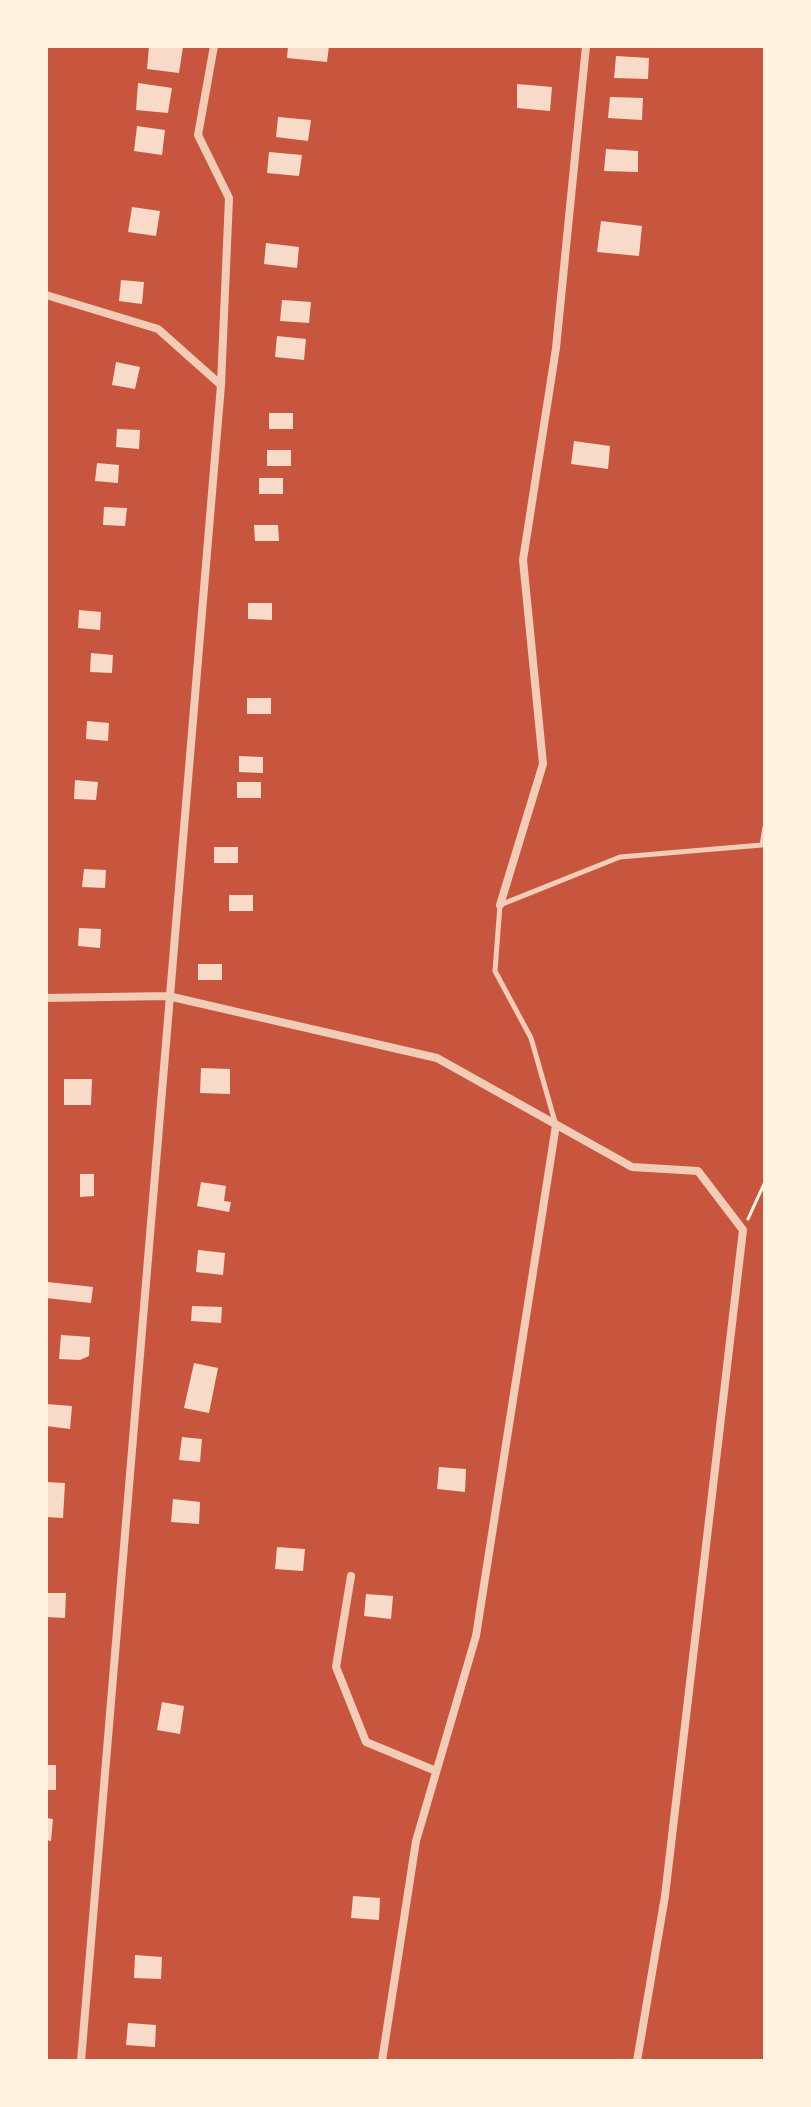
<svg xmlns="http://www.w3.org/2000/svg" width="811" height="2107" viewBox="0 0 811 2107" font-family="Arial,sans-serif">
	<style>
		.building { fill: #f7dbc8 }
		.lines { fill: none; stroke-linecap: round; stroke-linejoin: round }
		.path { stroke: #fff3e0; stroke-width: 3 }
		.service { stroke: #f1ccb7; stroke-width: 5 }
		.minor { stroke: #f1ccb7; stroke-width: 8 }
	</style>
	<rect width="100%" height="100%" fill="#c8553d"/>
	<path class="building" d="M149,46L183,47L179,73L147,69Z
		M288,46H329L327,62L287,58Z
		M616,56L649,58L648,79L614,78Z
		M138,83L172,88L168,113L136,110Z
		M517,84L552,87L550,111L517,108Z
		M610,97L643,98L642,120L608,118Z
		M278,117L311,120L308,141L276,137Z
		M137,126L165,130L162,155L134,151Z
		M606,149L638,151V172L604,171Z
		M269,152L302,155L299,176L267,173Z
		M132,207L160,211L156,236L128,232Z
		M601,221L642,226L639,256L597,252Z
		M266,243L299,247L297,268L264,264Z
		M121,280L144,282L142,304L119,301Z
		M282,300L311,302L309,323L280,321Z
		M277,336L306,339L304,360L275,357Z
		M116,362L140,367L135,389L112,385Z
		M269,413H293V429H269Z
		M117,429L140,430L139,449L116,447Z
		M574,441L610,446L608,469L571,464Z
		M267,450H291V466H267Z
		M97,463L119,465L118,483L95,481Z
		M259,478H283V494H259Z
		M104,507L127,508L125,526L103,525Z
		M254,525H278L279,541H255Z
		M248,603H272V620L248,619Z
		M79,610L101,612L100,630L78,628Z
		M91,653L113,655L112,673L90,672Z
		M247,698H271V714H247Z
		M87,721L109,723L108,741L86,739Z
		M239,756L263,757V773L239,772Z
		M75,780L98,782L96,800L74,799Z
		M237,782H261V798H237Z
		M214,847H238V863H214Z
		M84,869L106,870L105,888L82,887Z
		M229,895H253V911H229Z
		M79,928L101,929L100,948L78,946Z
		M198,964H222V980H198Z
		M201,1068L230,1069V1094L200,1093Z
		M64,1079H92L91,1105H64Z
		M80,1174H94V1196L80,1197Z
		M201,1182L226,1186L224,1201L231,1202L229,1212L197,1206Z
		M198,1250L225,1253L223,1275L196,1272Z
		M48,1282L93,1287L91,1303L46,1298Z
		M192,1306L222,1307L221,1323L191,1321Z
		M61,1335L90,1337L89,1356L80,1360L59,1359Z
		M194,1363L218,1368L209,1413L184,1408Z
		M46,1404L72,1406L70,1429L46,1426Z
		M182,1437L202,1439L200,1462L179,1460Z
		M439,1467L466,1469L465,1492L437,1489Z
		M46,1482L65,1483L63,1518L46,1517Z
		M173,1499L200,1502L199,1524L171,1522Z
		M277,1547L305,1549L303,1571L275,1569Z
		M46,1593H66L65,1618L46,1617Z
		M366,1594L393,1596L391,1619L364,1616Z
		M162,1702L184,1706L180,1734L157,1730Z
		M46,1765H56V1790H46Z
		M46,1818L53,1819L51,1841L46,1840Z
		M353,1896L380,1898L379,1920L351,1918Z
		M135,1955L162,1957L161,1979L134,1978Z
		M128,2023L156,2025L155,2047L126,2045Z"/>
	<g class="lines">
		<path class="path" d="M748,1219L765,1182"/>
		<path class="service" d="M555,1122L531,1038L495,971L500,905L620,857L762,845L765,827"/>
		<path class="minor" d="M46,295L158,329L221,385
			M500,905L543,764L523,560L556,348L586,46
			M46,998L168,996L437,1058L632,1167L698,1171L743,1230L665,1896L637,2061
			M351,1576L336,1667L366,1742L436,1771
			M81,2061L221,385L229,198L198,135L214,46
			M382,2061L416,1841L476,1636L556,1125"/>
	</g>
	<rect width="811" height="2107" fill="none" stroke="#fff3e0" stroke-width="96"/>
</svg>
